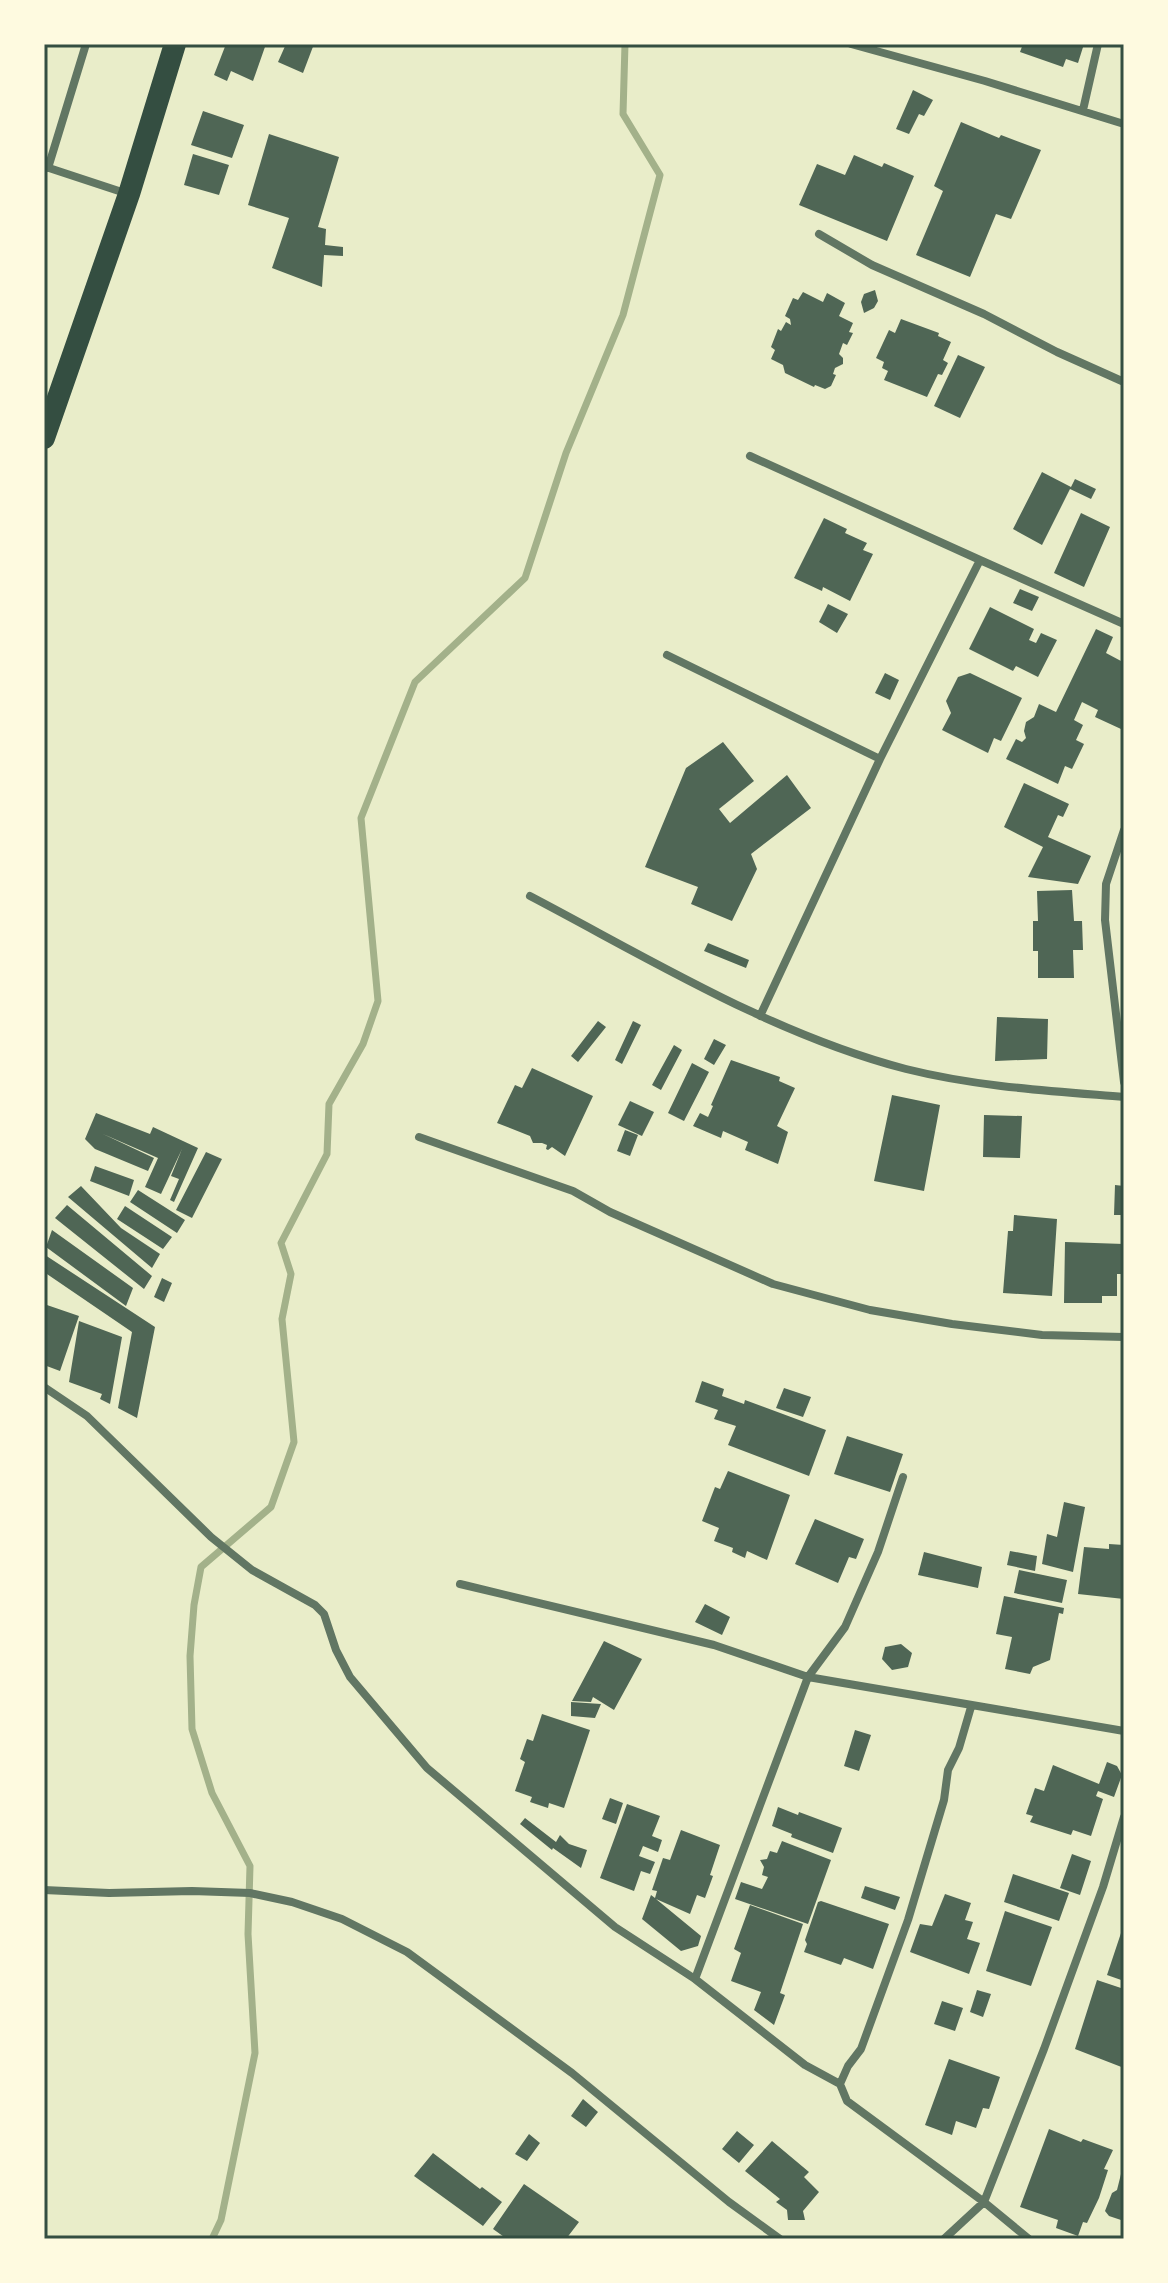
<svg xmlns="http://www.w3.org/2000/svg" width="1168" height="2283" viewBox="0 0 1168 2283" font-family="'Noto Sans',sans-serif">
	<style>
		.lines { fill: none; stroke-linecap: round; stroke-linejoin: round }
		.stream { stroke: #a3b18a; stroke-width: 7 }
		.building { fill: #4f6655 }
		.minor { stroke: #617663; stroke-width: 8 }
		.trunk { stroke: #344e41; stroke-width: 22 }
		.neatline { fill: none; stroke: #344e41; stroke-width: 3 }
	</style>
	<rect width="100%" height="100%" fill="#e9edc9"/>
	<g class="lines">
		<path class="stream" d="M212,2239L221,2220L255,2053L248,1934L250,1866L212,1793L192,1729L190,1656L194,1605L201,1567L271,1507L294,1442L282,1319L291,1274L281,1243L327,1154L329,1104L363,1044L378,1001L361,818L415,682L525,578L566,453L623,315L660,175L623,114L625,44"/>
	</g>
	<path class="building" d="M226,44H266L253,81L231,71L227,81L214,75Z
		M286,44H314L303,73L278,62Z
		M1023,44H1084L1078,63L1066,59L1063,67L1020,52Z
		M913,90L933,100L924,116L919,114L909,134L896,129Z
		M203,111L244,125L232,158L191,145Z
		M961,122L999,138L1001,135L1041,150L1011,219L996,214L970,277L916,255L943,191L934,186Z
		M269,134L339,157L318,227L326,229L325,245L343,247V256L324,255L322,287L272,268L289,218L248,205Z
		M193,154L229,165L219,195L184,185Z
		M854,155L882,167L884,163L914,176L887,241L799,205L817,164L845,175Z
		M875,290L878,301L874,308L864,313L861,302L864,294Z
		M803,292L823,302L827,293L845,303L839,316L853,323L849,332L853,333L847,345L843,343L839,354L843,358V364L835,368L833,374L836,375L831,386L825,389L815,385L814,387L785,373L783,365L771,359L775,350L771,347L778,329L781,331L786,322L791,325L790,319L785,316L793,298L798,300Z
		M901,319L939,333L938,336L951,342L943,360L948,363L942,375L938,374L927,397L884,380L888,371L882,368L884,362L876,358L889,330L895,333Z
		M958,355L985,367L960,418L934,406Z
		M1042,472L1071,487L1042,545L1013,529Z
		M1075,479L1096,489L1091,499L1070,489Z
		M1081,513L1110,527L1084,587L1054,573Z
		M824,518L847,529L845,533L867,543L863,550L873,554L850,601L823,587L822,591L794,578Z
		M1020,589L1039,597L1032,611L1013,603Z
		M828,604L848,614L837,633L819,622Z
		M990,607L1034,629L1029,640L1036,643L1041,633L1057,640L1038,677L1016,666L1013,671L969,649Z
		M1096,629L1113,637L1106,653L1121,661L1124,655V724L1121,729L1095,717L1098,710L1082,702L1074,720L1083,725L1076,740L1084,744L1072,769L1065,766L1058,784L1006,759L1016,739L1022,742L1026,738L1024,731L1026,722L1034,717L1039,704L1056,712Z
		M885,673L899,680L890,700L875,693Z
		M970,673L1022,698L1001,741L994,738L988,753L942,730L951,713L946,701L958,677Z
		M723,742L754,781L719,809L730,823L787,775L811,808L751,854L757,869L732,921L691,904L698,887L645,867L686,768Z
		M1024,783L1069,804L1063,817L1058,815L1048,837L1091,856L1078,884L1028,877L1043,847L1004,827Z
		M1072,890L1074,921H1082L1083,950H1073L1074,978H1038V951H1033V921H1038L1037,891Z
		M708,943L749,960L746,968L704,951Z
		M997,1017L1048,1019L1047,1059L995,1061Z
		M598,1021L606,1027L578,1062L571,1056Z
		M633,1021L641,1025L622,1064L615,1060Z
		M714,1039L726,1045L714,1065L704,1059Z
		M674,1045L682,1050L661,1090L652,1085Z
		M731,1060L780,1077L779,1081L795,1088L777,1126L788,1132L778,1164L745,1150L748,1142L723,1131L721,1138L693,1126L700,1113L708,1117L713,1106L711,1105Z
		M692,1063L709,1072L684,1121L668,1113Z
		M532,1068L593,1096L565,1156L552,1147L548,1150L546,1149L547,1145L542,1143H533L530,1136L497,1123L515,1085L522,1088Z
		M892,1095L940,1105L924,1191L874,1181Z
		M630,1101L654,1112L642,1136L618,1125Z
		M96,1113L150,1134L153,1127L198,1148L174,1202L170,1200L179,1179L171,1176L182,1149L161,1194L145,1187L158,1158L103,1134L154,1158L148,1171L95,1149L85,1139Z
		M984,1115L1022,1116L1020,1158L983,1157Z
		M625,1130L638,1135L630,1156L617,1151Z
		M206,1152L222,1159L192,1218L176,1210Z
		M95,1166L134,1180L129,1196L90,1181Z
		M1115,1185L1124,1186V1215H1114Z
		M81,1186L121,1228L160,1254L152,1268L68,1197Z
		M138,1190L185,1220L177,1233L130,1202Z
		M67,1205L152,1276L144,1289L55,1218Z
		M125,1206L172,1237L163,1249L117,1219Z
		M1014,1215L1057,1219L1052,1296L1003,1293L1008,1231H1013Z
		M52,1230L133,1288L126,1306L46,1247Z
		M1065,1242L1124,1244L1123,1274H1117V1296H1102V1303H1064Z
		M45,1255L155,1327L137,1418L118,1408L132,1332L44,1272Z
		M162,1278L172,1283L164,1302L154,1297Z
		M44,1304L79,1316L60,1371L44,1365Z
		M79,1321L122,1337L110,1404L100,1399L102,1394L69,1382Z
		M702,1381L724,1389L722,1396L744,1404L745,1400L826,1430L809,1476L728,1445L736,1426L714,1419L718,1410L695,1402Z
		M784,1388L811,1397L803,1417L776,1408Z
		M847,1436L903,1454L890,1492L834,1474Z
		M728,1471L790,1495L767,1560L747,1551L745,1558L732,1552L733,1548L714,1541L719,1528L702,1521L715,1487L720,1489Z
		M1064,1502L1085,1507L1073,1572L1042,1564L1047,1534L1057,1537Z
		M815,1519L864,1539L856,1559L849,1557L838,1583L795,1564Z
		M1109,1544L1124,1545V1599L1078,1594L1084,1547L1109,1549Z
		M1010,1551L1037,1556L1035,1571L1007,1565Z
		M924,1552L982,1567L978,1588L918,1575Z
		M1019,1570L1067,1580L1062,1603L1014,1593Z
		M1004,1596L1064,1608L1063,1614L1059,1613L1050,1660L1033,1667L1030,1674L1005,1669L1012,1637L996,1634Z
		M705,1604L730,1617L722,1635L695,1622Z
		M604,1641L642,1659L614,1710L593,1697L591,1702L572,1701Z
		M901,1644L912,1653L908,1667L892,1670L882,1659L885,1647Z
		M571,1702L601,1704L595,1718L571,1716Z
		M542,1714L590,1730L564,1808L549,1803L548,1808L530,1802L532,1797L515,1791L525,1762L520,1759L527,1739L533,1741Z
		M855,1730L871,1735L859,1771L844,1766Z
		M1107,1762L1117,1766L1122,1775L1114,1797L1098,1791L1096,1796L1103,1799L1091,1836L1073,1830L1071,1835L1030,1822L1033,1816L1026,1814L1035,1788L1044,1791L1053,1765L1099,1784Z
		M610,1798L623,1803L616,1824L602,1819Z
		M627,1804L660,1816L652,1836L662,1840L658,1852L643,1846L639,1856L655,1862L650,1874L641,1871L634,1891L600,1878Z
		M778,1807L798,1815L799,1812L842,1828L833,1853L791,1837L792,1834L772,1826Z
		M525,1818L556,1842L560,1835L569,1844L587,1850L581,1868L553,1848L552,1850L520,1824Z
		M681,1830L720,1845L710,1875L713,1876L705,1898L697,1895L690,1914L656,1899L701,1936L698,1946L681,1951L642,1919L651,1895L655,1898L657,1891L652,1890L663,1858L670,1860Z
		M782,1841L831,1860L808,1924L735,1899L741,1882L762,1889L768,1877L762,1875L764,1867L760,1860L767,1859L770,1851L777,1853Z
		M1072,1854L1091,1861L1080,1895L1060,1888Z
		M1013,1874L1069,1893L1059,1921L1004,1902Z
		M865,1886L900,1897L895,1910L861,1898Z
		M945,1894L971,1903L965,1920L973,1922L967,1939L980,1943L969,1974L910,1952L920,1924L932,1926Z
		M821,1901L889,1924L873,1969L844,1958L841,1965L804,1952L807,1944L805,1940L818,1902Z
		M750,1905L803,1924L780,1993L785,1995L774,2025L754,2010L761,1992L731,1981L741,1953L734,1949Z
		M1005,1911L1052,1927L1031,1986L986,1971Z
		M1124,1924V1981L1107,1975Z
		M1097,1980L1124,1989V2068L1075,2049Z
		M977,1990L991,1994L983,2017L970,2012Z
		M942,2001L963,2008L955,2031L934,2024Z
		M949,2059L1000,2077L989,2109L983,2108L976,2128L956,2121L952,2135L925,2125Z
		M583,2099L598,2112L586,2127L571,2116Z
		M1049,2129L1081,2142L1083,2139L1113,2150L1104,2169L1108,2170L1099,2198L1087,2223L1083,2222L1078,2236L1056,2228L1058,2220L1020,2207Z
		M737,2131L754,2145L739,2163L722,2149Z
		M529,2134L540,2143L527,2161L515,2154Z
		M772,2141L809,2172L804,2177L819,2192L803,2211L805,2220H788L787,2210L776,2202L780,2199L745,2171Z
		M433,2153L480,2189L482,2187L502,2202L483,2226L414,2176Z
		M1124,2162V2221L1109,2216L1105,2211L1112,2193L1117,2190Z
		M524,2184L579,2222L566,2239H507L493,2229Z"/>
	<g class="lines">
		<path class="minor" d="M851,44L985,81L1124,124
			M1083,110L1098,44
			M46,167L128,194
			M48,168L86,44
			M819,234L872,265L984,314L1057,352L1124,382
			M750,456L980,560
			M667,655L880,759
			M1124,830L1106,884L1105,920L1124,1082
			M530,896C652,960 772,1034 906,1069C978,1087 1051,1091 1124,1097
			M760,1016L880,759L980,560L1124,624
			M419,1137L573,1191L610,1212L773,1284L870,1310L952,1324L1042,1335L1124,1337
			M44,1387L87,1416L211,1537L252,1570L315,1605L324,1614L336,1650L350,1677L427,1768L615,1927L695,1979L805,2065L840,2084L847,2101L984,2202L1029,2239
			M460,1584L714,1645L808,1677L1124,1731
			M44,1890L109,1893L192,1891L250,1893L292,1902L342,1919L407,1952L572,2073L729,2202L780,2239
			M695,1979L808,1677L845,1627L878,1552L903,1477
			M840,2084L848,2066L861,2049L908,1920L944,1800L948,1770L959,1748L971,1707
			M944,2239L984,2202L1044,2049L1103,1887L1124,1817"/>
		<path class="trunk" d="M44,438L129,194L175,44"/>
	</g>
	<rect width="1168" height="2283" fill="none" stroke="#fefae0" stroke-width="92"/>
	<rect x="46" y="46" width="1076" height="2191" class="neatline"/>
</svg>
